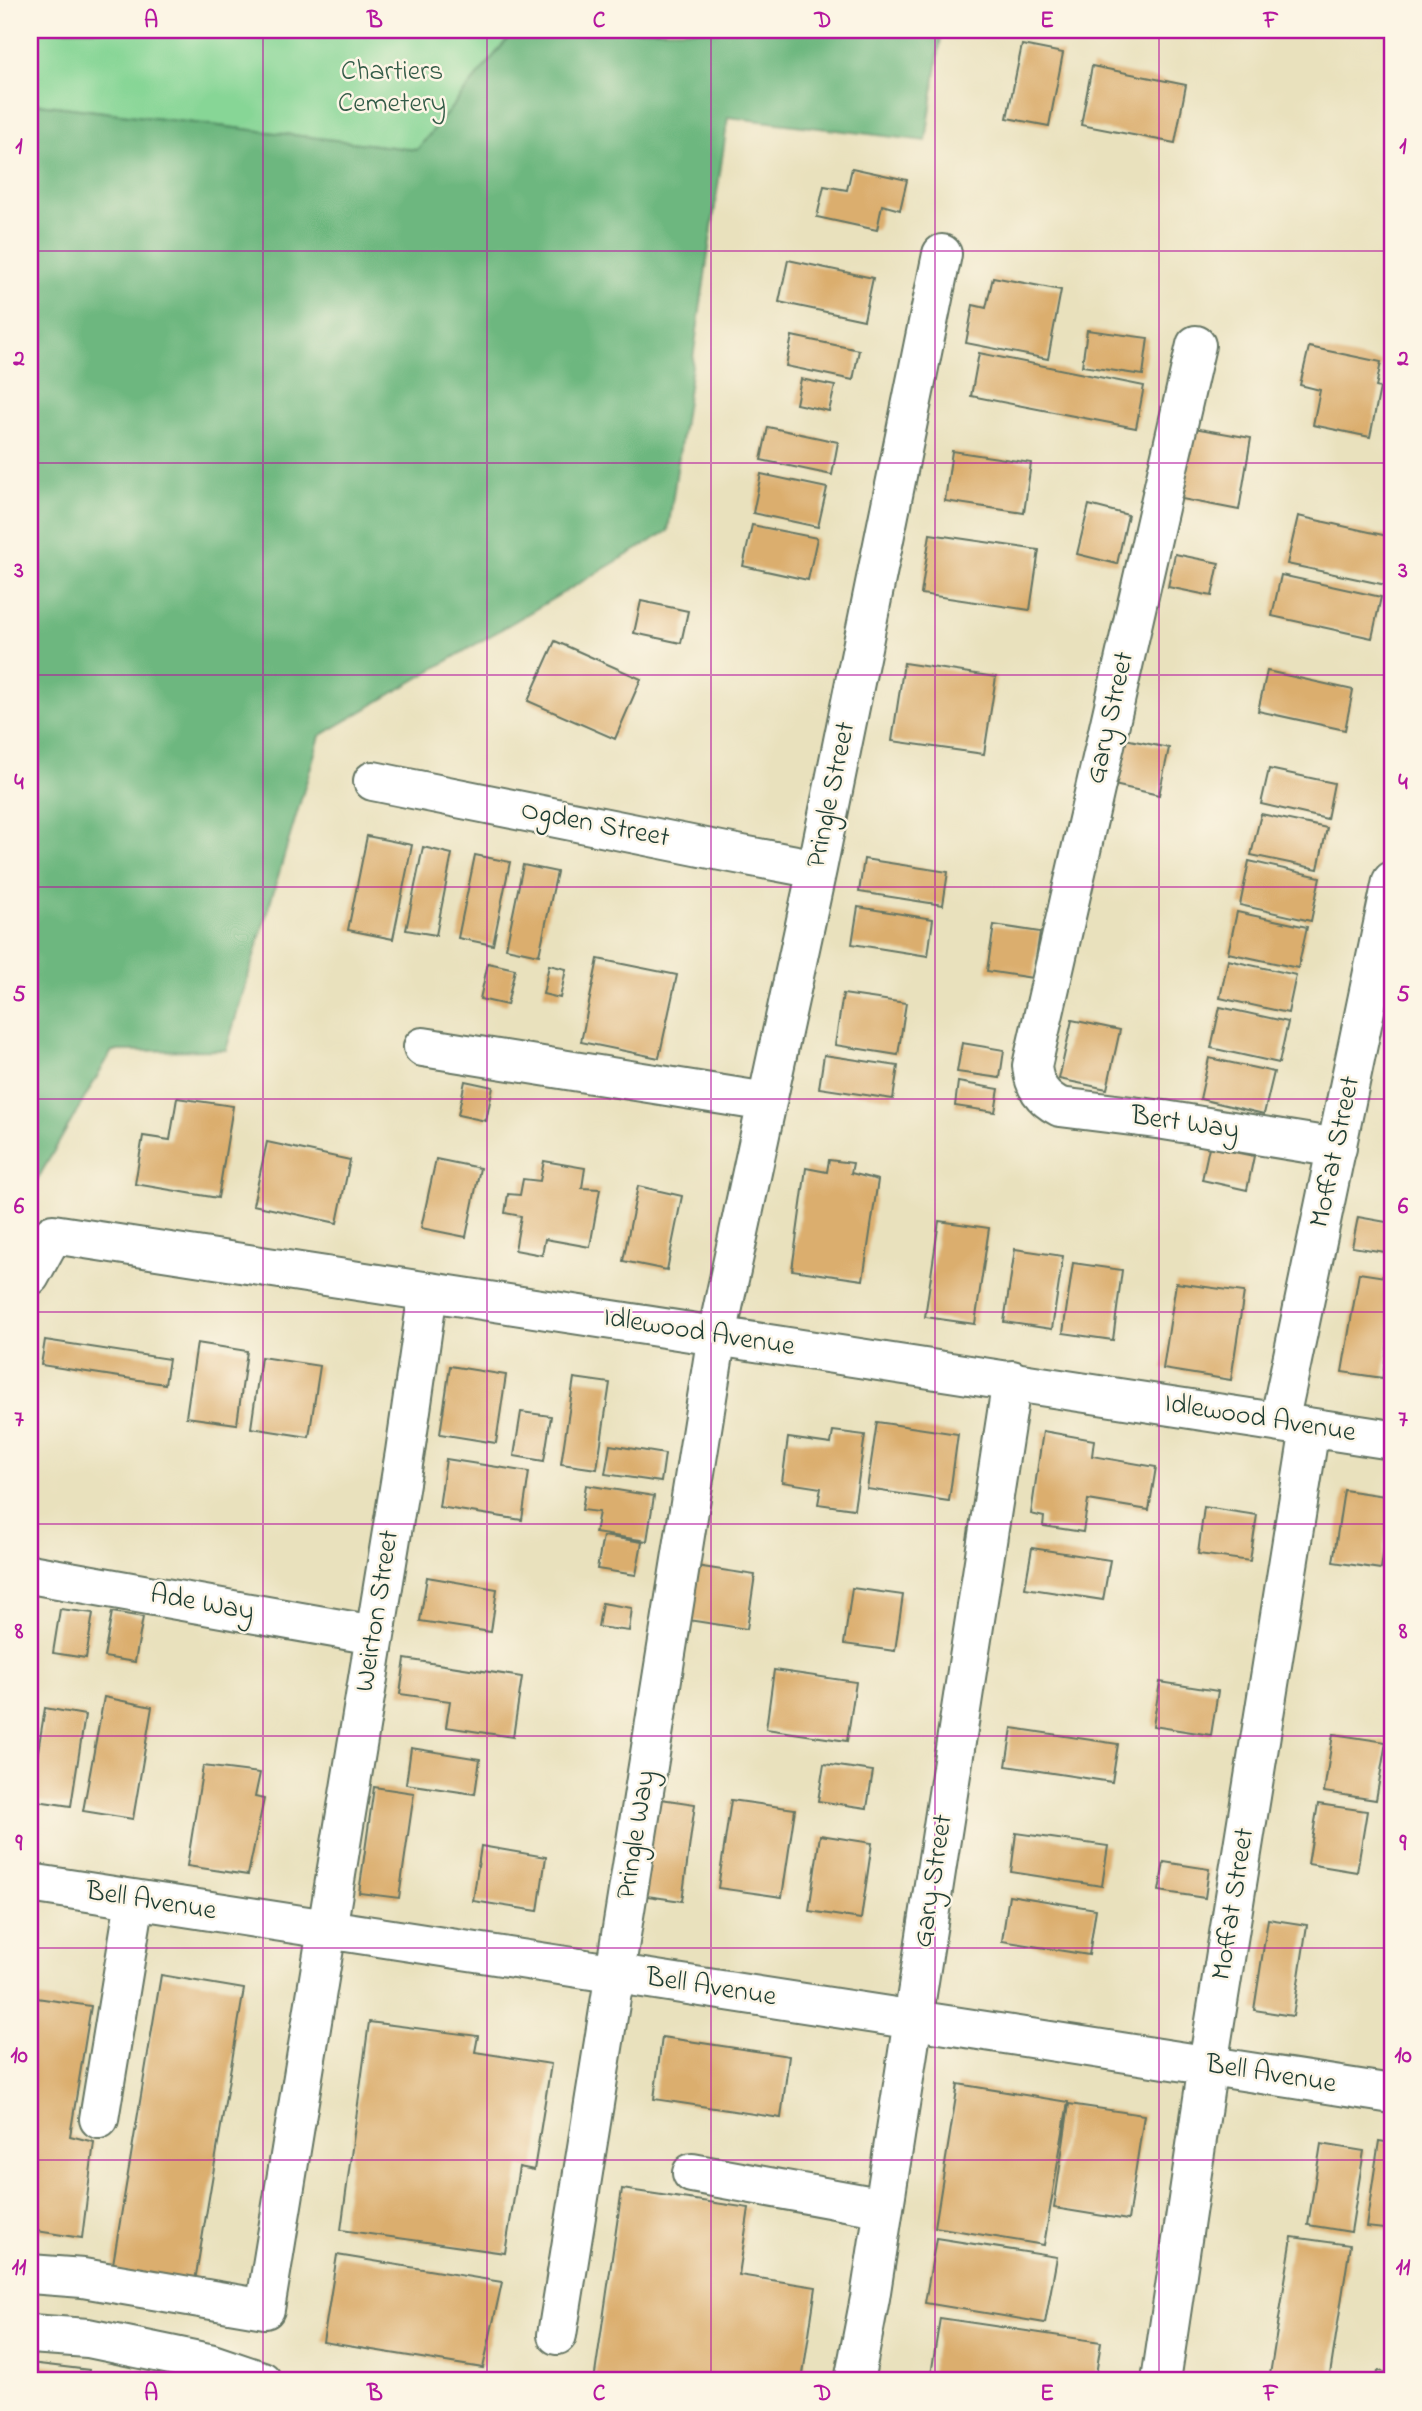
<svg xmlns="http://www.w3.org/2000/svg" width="1422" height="2411" viewBox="0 0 1422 2411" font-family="'Indie Flower',sans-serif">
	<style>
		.green { fill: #87d696; stroke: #538a65; stroke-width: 2 }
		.forest { fill: #6db77f; stroke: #467a5a; stroke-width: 2 }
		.building { fill: #dbae6e }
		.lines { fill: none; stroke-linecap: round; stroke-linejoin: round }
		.minor-casing { stroke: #667664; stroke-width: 42 }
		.minor { stroke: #fff; stroke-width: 38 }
		.grid { fill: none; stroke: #b5179e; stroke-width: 2; stroke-opacity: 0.55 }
		.labels { text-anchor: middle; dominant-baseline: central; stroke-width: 5; stroke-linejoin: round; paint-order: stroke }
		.park-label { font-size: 28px; fill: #345c48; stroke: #fcf5e5 }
		.street-label { font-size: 28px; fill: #1f3d34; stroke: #fcf5e5 }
		.neatline { fill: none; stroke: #b5179e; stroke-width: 2.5 }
		.grid-label { font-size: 23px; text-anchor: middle; font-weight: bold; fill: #b5179e }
	</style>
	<rect width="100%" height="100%" fill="#fcf5e5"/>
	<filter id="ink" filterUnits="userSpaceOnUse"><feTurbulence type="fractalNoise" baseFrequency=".0143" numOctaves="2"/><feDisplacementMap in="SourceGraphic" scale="14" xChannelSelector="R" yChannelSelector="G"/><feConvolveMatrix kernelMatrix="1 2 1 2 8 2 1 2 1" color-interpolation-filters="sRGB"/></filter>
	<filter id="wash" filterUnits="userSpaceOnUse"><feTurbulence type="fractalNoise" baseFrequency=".00686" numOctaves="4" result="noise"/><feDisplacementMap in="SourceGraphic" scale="28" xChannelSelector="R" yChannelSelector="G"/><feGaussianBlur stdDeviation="1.57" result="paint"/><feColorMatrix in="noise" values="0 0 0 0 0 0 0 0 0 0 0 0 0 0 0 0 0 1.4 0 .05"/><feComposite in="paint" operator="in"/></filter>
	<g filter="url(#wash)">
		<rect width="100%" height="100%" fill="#e9e1bd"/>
		<path class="green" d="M30,30H515L417,150L30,103Z"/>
		<path class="forest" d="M515,30H942L926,141L728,117L668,531L320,736L226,1050L112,1051L30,1192V103L417,150Z"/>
		<g id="blocks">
			<path class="building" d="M1022,45L1063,53L1049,126L1007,118Z
				M1092,66L1186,85L1175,143L1081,125Z
				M852,168L907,180L900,210L882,205L877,230L817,217L824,186L847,190Z
				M788,260L873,278L864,320L779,302Z
				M993,277L1061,290L1048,359L966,343L973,305L986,308Z
				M1087,330L1148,338L1143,375L1082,366Z
				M792,336L859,350L853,380L786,366Z
				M1309,347L1381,362L1376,387L1380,388L1370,437L1313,425L1320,390L1300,385Z
				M979,353L1144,386L1136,428L971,396Z
				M801,379L835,386L829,411L796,404Z
				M768,427L838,442L832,475L761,460Z
				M1194,428L1251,438L1239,510L1182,499Z
				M952,451L1031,463L1024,513L945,501Z
				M761,474L827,488L818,527L753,513Z
				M1089,505L1128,515L1117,564L1077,554Z
				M1298,516L1392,537V556L1386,585L1287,564Z
				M752,525L817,538L808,580L743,566Z
				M930,534L1039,550L1030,610L921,594Z
				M1175,554L1219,563L1212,596L1168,587Z
				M1281,575L1381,597L1372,638L1272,616Z
				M641,601L688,611L681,643L634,633Z
				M555,641L641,679L615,739L528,701Z
				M904,663L996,677L984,754L892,741Z
				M1267,671L1353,690L1345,730L1258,711Z
				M1125,739L1169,748L1159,795L1114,785Z
				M1269,769L1334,783L1327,819L1261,804Z
				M1261,814L1327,828L1318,869L1251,855Z
				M367,836L412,845L393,939L348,930Z
				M423,847L452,854L436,935L406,930Z
				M475,855L510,862L493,945L458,938Z
				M864,859L948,872L943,905L859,892Z
				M1249,861L1320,877L1311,921L1240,905Z
				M523,865L557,872L539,955L506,948Z
				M858,907L933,919L928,956L852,944Z
				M1237,912L1307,927L1298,968L1228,953Z
				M994,925L1040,932L1033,978L987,971Z
				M598,959L677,975L659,1058L581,1042Z
				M1228,960L1296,975L1288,1013L1220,998Z
				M488,963L515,969L507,1005L480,999Z
				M549,965L566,969L560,998L543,994Z
				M843,994L906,1003L898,1055L835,1045Z
				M1220,1007L1288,1022L1279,1063L1211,1048Z
				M1072,1020L1120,1030L1107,1089L1059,1079Z
				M962,1043L1004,1050L1000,1078L957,1072Z
				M824,1055L898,1066L893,1099L819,1088Z
				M1209,1058L1274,1072L1264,1114L1200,1099Z
				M465,1081L493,1087L486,1121L458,1115Z
				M958,1082L999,1089L995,1112L955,1106Z
				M177,1098L233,1106L218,1198L135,1184L143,1136L170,1140Z
				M267,1142L350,1160L337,1223L253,1205Z
				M1209,1147L1254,1156L1247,1190L1202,1180Z
				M436,1159L480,1168L466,1237L421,1228Z
				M829,1160L853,1163L851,1173L878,1180L863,1280L792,1270L806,1168L827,1172Z
				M544,1161L585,1168L582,1188L600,1189L590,1247L545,1239L542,1255L515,1250L521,1216L505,1213L508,1194L520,1195L523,1179L540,1181Z
				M638,1186L682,1196L667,1270L623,1261Z
				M1358,1217L1392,1223V1253L1352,1247Z
				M939,1221L989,1228L975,1324L925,1317Z
				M1015,1249L1063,1256L1052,1329L1004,1322Z
				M1073,1263L1122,1270L1113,1340L1063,1333Z
				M1359,1273L1392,1278V1318L1383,1378L1342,1372Z
				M1176,1283L1244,1292L1231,1380L1163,1369Z
				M45,1340L169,1359L165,1384L41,1365Z
				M197,1343L247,1351L237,1424L186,1417Z
				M261,1357L320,1366L309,1437L251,1428Z
				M450,1366L506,1375L496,1443L440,1434Z
				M574,1378L610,1383L597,1469L561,1464Z
				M521,1412L551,1416L544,1461L514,1456Z
				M877,1422L958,1434L949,1501L867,1489Z
				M833,1431L865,1435L854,1509L818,1504L821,1488L782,1482L788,1438L831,1444Z
				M1043,1431L1094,1440L1092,1456L1156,1467L1149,1510L1088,1500L1083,1532L1043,1526L1044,1517L1031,1514Z
				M610,1445L665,1454L661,1482L605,1474Z
				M446,1459L529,1472L522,1520L439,1507Z
				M586,1485L654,1496L647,1541L595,1533L599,1512L582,1510Z
				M1344,1490L1392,1497L1381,1569L1333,1562Z
				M1204,1507L1257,1515L1250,1561L1198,1554Z
				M603,1536L642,1542L636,1575L597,1569Z
				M1032,1548L1110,1560L1103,1600L1025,1588Z
				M696,1566L755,1575L747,1629L688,1620Z
				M427,1577L497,1589L491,1632L420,1621Z
				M852,1588L903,1595L895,1651L844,1644Z
				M602,1603L632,1608L629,1631L598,1627Z
				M60,1609L93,1613L86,1658L53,1653Z
				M112,1612L143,1617L135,1662L104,1657Z
				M405,1659L522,1677L513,1737L446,1727L450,1701L400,1694Z
				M774,1670L856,1682L847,1741L766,1729Z
				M1160,1682L1218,1691L1211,1735L1153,1726Z
				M104,1697L152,1707L133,1819L83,1811Z
				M45,1708L85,1715L71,1806L30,1800Z
				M1012,1728L1118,1744L1112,1782L1006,1766Z
				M1333,1734L1386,1742L1376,1800L1324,1792Z
				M411,1748L480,1759L475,1794L406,1784Z
				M824,1764L873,1771L867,1808L818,1801Z
				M203,1766L260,1773L255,1797L264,1799L248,1875L187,1866Z
				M374,1787L414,1793L399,1898L359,1893Z
				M654,1798L695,1804L682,1901L640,1895Z
				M731,1800L795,1809L782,1897L718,1888Z
				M1318,1804L1367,1811L1357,1872L1308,1864Z
				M1016,1833L1108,1846L1102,1886L1011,1872Z
				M820,1835L872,1843L861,1919L809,1911Z
				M481,1846L546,1857L538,1911L473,1901Z
				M1164,1862L1209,1869L1205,1898L1159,1891Z
				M1009,1895L1096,1909L1089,1955L1002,1941Z
				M1268,1919L1307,1925L1293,2016L1254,2010Z
				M161,1975L244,1989L194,2287L112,2270Z
				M30,1997L91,2006L70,2136L94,2142L82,2238L30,2230Z
				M369,2022L478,2036L475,2052L551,2064L534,2170L519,2167L505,2253L341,2230Z
				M662,2037L789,2056L781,2118L654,2099Z
				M958,2084L1068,2102L1044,2245L935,2227Z
				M1069,2104L1144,2115L1128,2220L1054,2208Z
				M1379,2141L1392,2143V2230L1366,2227Z
				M1321,2144L1364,2151L1351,2232L1308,2225Z
				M622,2189L749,2208L739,2275L816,2287L802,2381H594Z
				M1292,2237L1350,2245L1329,2381H1269Z
				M936,2238L1057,2257L1045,2323L925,2303Z
				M337,2255L502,2282L483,2368L323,2342Z
				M940,2318L1101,2342L1095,2381H930Z
				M30,2363L89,2370L88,2381H30Z
				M1378,2371L1392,2373V2381H1376Z"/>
		</g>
	</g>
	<g filter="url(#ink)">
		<use href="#blocks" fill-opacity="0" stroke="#667664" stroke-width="2"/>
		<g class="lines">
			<g class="minor-casing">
				<path id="minor" d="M1196,345L1032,1066C1034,1086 1042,1098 1060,1107L1164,1120L1337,1148
					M373,781L721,851L817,869
					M423,1047L767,1102
					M30,1276L53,1234L1392,1440
					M1279,1423L1392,881
					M30,1574L374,1635
					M30,1883L1392,2094
					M99,2119L135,1900
					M692,2173L884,2208
					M30,2274L83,2278L265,2309L405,1452L428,1292
					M30,2334L88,2338L209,2363L262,2381
					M557,2335L717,1335L817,869L942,254
					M854,2381L870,2298L1012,1380
					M1161,2381L1208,2065L1310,1428"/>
			</g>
			<use href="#minor" class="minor"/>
		</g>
	</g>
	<path class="grid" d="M263,30V2381M487,30V2381M711,30V2381M935,30V2381M1159,30V2381M30,251H1392M30,463H1392M30,675H1392M30,887H1392M30,1099H1392M30,1312H1392M30,1524H1392M30,1736H1392M30,1948H1392M30,2160H1392"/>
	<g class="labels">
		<g class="park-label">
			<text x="392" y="72">Chartiers<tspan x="392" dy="32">Cemetery</tspan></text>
		</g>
		<g class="street-label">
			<text transform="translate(1111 718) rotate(-77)">Gary Street</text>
			<text transform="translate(832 795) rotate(-78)">Pringle Street</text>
			<text transform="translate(595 825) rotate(11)">Ogden Street</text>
			<text transform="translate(1185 1124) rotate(8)">Bert Way</text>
			<text transform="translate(1336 1152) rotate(-78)">Moffat Street</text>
			<text transform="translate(699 1333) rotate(9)">Idlewood Avenue</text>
			<text transform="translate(1260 1419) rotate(9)">Idlewood Avenue</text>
			<text transform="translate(202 1604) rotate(10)">Ade Way</text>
			<text transform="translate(378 1611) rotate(-81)">Weirton Street</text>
			<text transform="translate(637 1835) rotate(-81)">Pringle Way</text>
			<text transform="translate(934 1881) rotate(-81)">Gary Street</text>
			<text transform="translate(151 1902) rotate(9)">Bell Avenue</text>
			<text transform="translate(1234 1904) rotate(-81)">Moffat Street</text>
			<text transform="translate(711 1988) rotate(9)">Bell Avenue</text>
			<text transform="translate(1271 2075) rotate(9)">Bell Avenue</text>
		</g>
	</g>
	<rect width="1422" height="2411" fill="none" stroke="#fcf5e5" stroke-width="77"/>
	<rect x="38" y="38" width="1346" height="2334" class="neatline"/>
	<g class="grid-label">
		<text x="151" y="27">A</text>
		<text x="375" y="27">B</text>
		<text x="599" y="27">C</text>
		<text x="823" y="27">D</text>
		<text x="1047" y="27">E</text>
		<text x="1271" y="27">F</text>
		<text x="19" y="153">1</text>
		<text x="1403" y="153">1</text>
		<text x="19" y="365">2</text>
		<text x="1403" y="365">2</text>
		<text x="19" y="577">3</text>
		<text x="1403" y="577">3</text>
		<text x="19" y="789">4</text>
		<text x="1403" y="789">4</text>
		<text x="19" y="1001">5</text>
		<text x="1403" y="1001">5</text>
		<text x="19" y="1213">6</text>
		<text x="1403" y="1213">6</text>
		<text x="19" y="1426">7</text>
		<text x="1403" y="1426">7</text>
		<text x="19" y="1638">8</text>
		<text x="1403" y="1638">8</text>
		<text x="19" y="1850">9</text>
		<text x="1403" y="1850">9</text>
		<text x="19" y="2062">10</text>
		<text x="1403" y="2062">10</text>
		<text x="19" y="2274">11</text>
		<text x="1403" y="2274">11</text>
		<text x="151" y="2400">A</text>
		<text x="375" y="2400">B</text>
		<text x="599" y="2400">C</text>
		<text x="823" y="2400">D</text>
		<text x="1047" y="2400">E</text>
		<text x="1271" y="2400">F</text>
	</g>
</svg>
